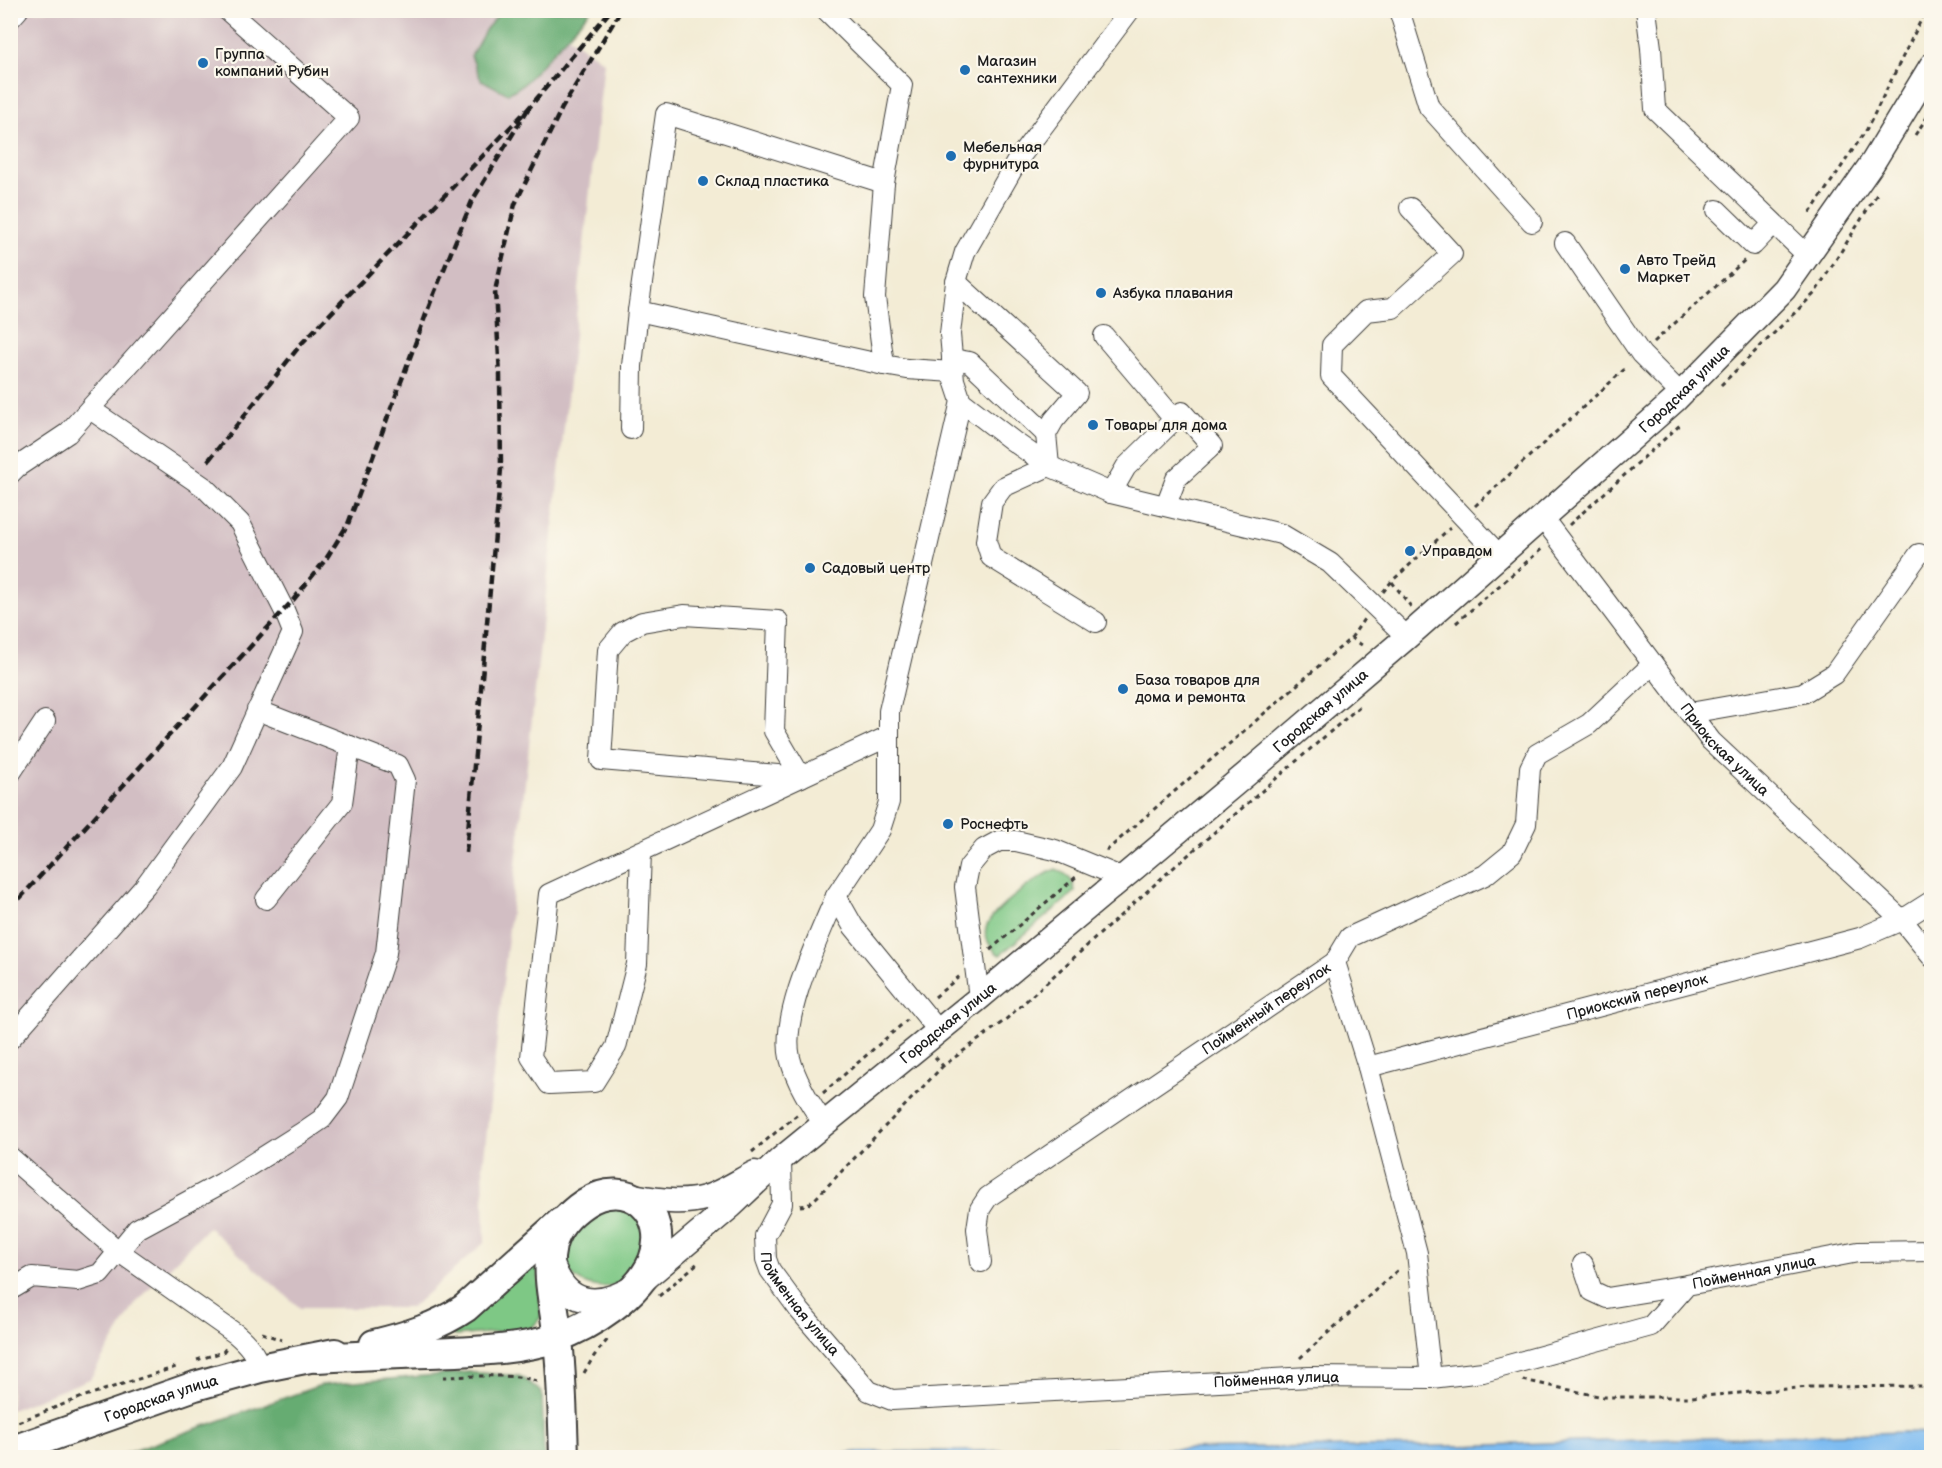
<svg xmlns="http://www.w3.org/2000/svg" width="1942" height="1468" viewBox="0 0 1942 1468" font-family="'Balsamiq Sans',sans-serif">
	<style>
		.industrial { fill: #d2bec3 }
		.green { fill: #7ec885; stroke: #4d7250; stroke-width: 1.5 }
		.forest { fill: #66ac72; stroke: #416447; stroke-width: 1.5 }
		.water { fill: #7ebcf1; stroke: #4d6c86; stroke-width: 1.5 }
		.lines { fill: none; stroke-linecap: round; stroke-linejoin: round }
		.minor-casing { stroke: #3c3b38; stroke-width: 22 }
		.major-casing { stroke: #3c3b38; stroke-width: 27 }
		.highway-casing { stroke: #3c3b38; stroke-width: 32 }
		.path { stroke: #3c3b38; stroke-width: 3; stroke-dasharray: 4.5 4.5; stroke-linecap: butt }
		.minor { stroke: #fff; stroke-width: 20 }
		.major { stroke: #fff; stroke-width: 24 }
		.highway { stroke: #fff; stroke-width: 28 }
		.rail { stroke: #1c1c1c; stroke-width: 4.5; stroke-dasharray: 9 4.5; stroke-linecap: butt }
		.poi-dot { fill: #1f6fb2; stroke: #fbf7ec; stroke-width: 2 }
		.labels { text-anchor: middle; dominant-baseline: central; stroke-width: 4.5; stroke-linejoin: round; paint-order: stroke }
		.poi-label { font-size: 15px; fill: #1c1c1c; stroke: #fbf7ec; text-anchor: start }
		.street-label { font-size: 15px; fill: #1c1c1c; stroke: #fbf7ec }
	</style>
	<rect width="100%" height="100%" fill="#fbf7ec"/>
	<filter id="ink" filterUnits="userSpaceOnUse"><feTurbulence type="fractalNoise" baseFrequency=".0167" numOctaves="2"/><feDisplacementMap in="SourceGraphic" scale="12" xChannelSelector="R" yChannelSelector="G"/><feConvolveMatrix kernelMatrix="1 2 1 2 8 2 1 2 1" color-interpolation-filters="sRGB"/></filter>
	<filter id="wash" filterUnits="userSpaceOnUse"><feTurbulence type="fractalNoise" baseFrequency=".008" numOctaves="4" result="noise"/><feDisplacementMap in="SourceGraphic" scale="24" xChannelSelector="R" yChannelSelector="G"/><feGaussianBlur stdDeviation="1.35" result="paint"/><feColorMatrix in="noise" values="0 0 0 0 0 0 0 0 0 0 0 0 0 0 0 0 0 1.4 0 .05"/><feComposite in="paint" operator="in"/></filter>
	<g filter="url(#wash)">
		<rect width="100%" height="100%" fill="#f3ecd5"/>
		<path class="industrial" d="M11,11H532L604,62L483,1166L485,1242L411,1308H300L208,1227L136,1303L90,1379L11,1410Z"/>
		<path class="green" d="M1056,869C1067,874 1074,880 1075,892L1000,955C993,951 983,938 986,928C991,910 1039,876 1056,869Z
			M611,1205L639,1214L648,1237C643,1247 635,1271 627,1278C596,1303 544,1271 570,1233C573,1229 575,1225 578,1222C588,1215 601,1210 611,1205Z
			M529,1260L538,1263L541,1317L531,1329L455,1336L450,1333Z"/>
		<path class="forest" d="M502,11V10L590,11L524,84L508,94L481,80L471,56L486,29Z
			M469,1372L520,1376L542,1392L544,1457H116L321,1385Z"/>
		<path class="water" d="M1905,1432L1931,1433V1457H806L858,1452L1454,1446Z"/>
	</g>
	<g filter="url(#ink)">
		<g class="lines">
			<g class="minor-casing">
				<g id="minor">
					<path d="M826,10L902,85L884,183L875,297L884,365"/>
					<path d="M1130,10L1017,161L965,252L956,282L950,334L954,380L961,401L1013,441L1049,466L1111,493L1281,534L1330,563L1407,637"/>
					<path d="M1399,10L1429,107L1532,222"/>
					<path d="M1646,10L1651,48L1655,109L1808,256"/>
					<path d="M10,19L18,10"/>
					<path d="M884,183L666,114L638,311L884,365L907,369L953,372"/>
					<path d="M1410,208L1452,254L1393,308L1366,311L1332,345L1331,376L1499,555"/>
					<path d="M1717,210L1753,245L1773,224"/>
					<path d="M1565,243L1641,354L1681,394"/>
					<path d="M956,282L1077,393L1054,420L1046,434L1049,466L1003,487L992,502L986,541L991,557L1096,622"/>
					<path d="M1104,336L1174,419"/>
					<path d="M952,359L970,362L1046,434"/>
					<path d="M631,429L632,366L638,311"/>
					<path d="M10,474L17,467L68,433L349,118L227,10"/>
					<path d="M1111,493L1126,467L1182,412L1212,446L1176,479L1166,505"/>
					<path id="s1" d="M1542,517L1711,741L1902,920L1932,957"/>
					<path d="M684,615L778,621L774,731L801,777L601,760L608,650L623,632L642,622Z"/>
					<path d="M1690,713L1803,693L1834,674L1919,554"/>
					<path d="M10,774L45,721"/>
					<path d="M641,851L637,964L616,1047L594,1082L549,1084L531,1057L549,894C662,842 775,789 889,736"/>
					<path d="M266,899L342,803L350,746"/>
					<path d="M1335,962L1368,1067L1417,1253L1431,1378"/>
					<path d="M979,998L965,887L969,867L984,849L999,841H1016L1055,850L1123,878"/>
					<path d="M938,1030L853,926L836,896L880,830L889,802V711L961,401"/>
					<path d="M10,1039L145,886L232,767L293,632L284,610L240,523L204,487L90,409"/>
					<path id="s2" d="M1368,1067L1860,938L1902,920L1932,901"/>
					<path d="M824,1124C810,1104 796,1082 790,1058C780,1015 819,937 836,896"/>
					<path d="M10,1157L118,1251L236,1334C248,1344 255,1353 260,1368"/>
					<path id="s3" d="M781,1159L782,1204L765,1236L766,1259L770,1270L800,1311L869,1391L892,1400L1309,1377L1431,1378L1483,1372L1651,1326L1687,1285L1858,1252L1932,1251"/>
					<path id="s4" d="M981,1262L977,1229L980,1209L988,1197L1335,962L1350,937L1485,875L1512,853L1526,824L1530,768L1537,754L1589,724L1653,664"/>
					<path d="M1583,1264L1592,1291L1607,1298L1687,1285"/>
					<path d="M10,1290L32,1277L78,1281L100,1274L137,1229L222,1183L303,1132L322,1119L338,1098L386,953L405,780L398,765L257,710"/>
				</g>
			</g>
			<g class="major-casing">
				<g id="major">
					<path d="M626,1195C652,1199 679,1205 705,1198C722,1193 739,1181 755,1173"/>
					<path id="s5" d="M551,1261C565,1307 598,1309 636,1286L731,1206L781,1159L824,1124L979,998L1262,761L1407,637L1674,401L1784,289L1873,162L1932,65"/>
				</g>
			</g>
			<g class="highway-casing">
				<g id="highway">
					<path d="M374,1344C407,1336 437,1327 465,1308L561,1222"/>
					<path d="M317,1358C354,1356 392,1354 430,1353C472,1351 517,1351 556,1338C590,1326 639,1295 653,1260C671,1213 628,1175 585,1203C570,1213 557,1226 552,1245C545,1275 555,1309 558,1339C562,1379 563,1418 564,1458"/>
					<path id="s6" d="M10,1451L195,1386L260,1368L335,1353"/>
				</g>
			</g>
			<path class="path" d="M1915,135L1932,110
				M1810,213L1867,129L1926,10
				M1654,342L1745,260
				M1721,385L1815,293L1879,191
				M1475,506L1627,367
				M1569,525L1680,425
				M1392,582L1412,608
				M1383,592L1392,581L1450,528
				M1456,623L1544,547
				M1351,638L1364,619
				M1106,851L1351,638L1365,647
				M990,950L1076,877
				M935,997L960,976
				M935,1057L943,1066L1004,1021L1165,875L1360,706
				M823,1093L907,1020
				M752,1152L798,1114
				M800,1206L808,1205L817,1197L943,1066
				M659,1296L699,1262
				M262,1333L282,1340
				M1300,1358L1400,1268
				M197,1360L223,1352L226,1348
				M584,1373L594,1356L608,1339
				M443,1377C465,1377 522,1372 540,1383
				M1523,1380L1603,1397H1692L1810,1387L1932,1386
				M10,1425L85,1396L176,1367"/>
			<use href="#minor" class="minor"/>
			<use href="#major" class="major"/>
			<use href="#highway" class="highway"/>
			<path class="rail" d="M208,461L302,343L528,109L611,10
				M466,853L501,469L500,375L495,291L515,204L562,108L621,10
				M10,909L294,599L326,559L348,524L431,301L472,201L528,109"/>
		</g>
	</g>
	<g class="poi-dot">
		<circle cx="203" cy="63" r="6"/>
		<circle cx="965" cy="70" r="6"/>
		<circle cx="951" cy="156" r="6"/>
		<circle cx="703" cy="181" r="6"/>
		<circle cx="1625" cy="269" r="6"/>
		<circle cx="1101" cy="293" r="6"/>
		<circle cx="1093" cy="425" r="6"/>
		<circle cx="1410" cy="551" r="6"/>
		<circle cx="810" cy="568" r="6"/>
		<circle cx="1123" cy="689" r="6"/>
		<circle cx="948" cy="824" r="6"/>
	</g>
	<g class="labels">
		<g class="poi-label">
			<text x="215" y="54">Группа<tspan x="215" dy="17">компаний Рубин</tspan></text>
			<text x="977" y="61">Магазин<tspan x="977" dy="17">сантехники</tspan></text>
			<text x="963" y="147">Мебельная<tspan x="963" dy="17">фурнитура</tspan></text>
			<text x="715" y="181">Склад пластика</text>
			<text x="1637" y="260">Авто Трейд<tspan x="1637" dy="17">Маркет</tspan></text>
			<text x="1113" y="293">Азбука плавания</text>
			<text x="1105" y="425">Товары для дома</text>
			<text x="1422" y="551">Управдом</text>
			<text x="822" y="568">Садовый центр</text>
			<text x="1135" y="680">База товаров для<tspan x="1135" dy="17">дома и ремонта</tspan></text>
			<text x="960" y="824">Роснефть</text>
		</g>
		<g class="street-label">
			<text stroke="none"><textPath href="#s5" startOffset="1488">Городская улица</textPath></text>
			<text stroke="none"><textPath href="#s5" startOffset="1002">Городская улица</textPath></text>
			<text stroke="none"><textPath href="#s1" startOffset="296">Приокская улица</textPath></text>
			<text stroke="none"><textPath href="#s2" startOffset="278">Приокский переулок</textPath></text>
			<text stroke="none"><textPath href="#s4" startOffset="404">Пойменный переулок</textPath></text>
			<text stroke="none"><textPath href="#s5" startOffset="516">Городская улица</textPath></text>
			<text stroke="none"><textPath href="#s3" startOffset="1186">Пойменная улица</textPath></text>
			<text stroke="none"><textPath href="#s3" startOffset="160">Пойменная улица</textPath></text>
			<text stroke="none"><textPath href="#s3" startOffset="682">Пойменная улица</textPath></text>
			<text stroke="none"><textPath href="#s6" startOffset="160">Городская улица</textPath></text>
		</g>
	</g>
	<rect width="1942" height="1468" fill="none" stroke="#fbf7ec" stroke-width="36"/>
</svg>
